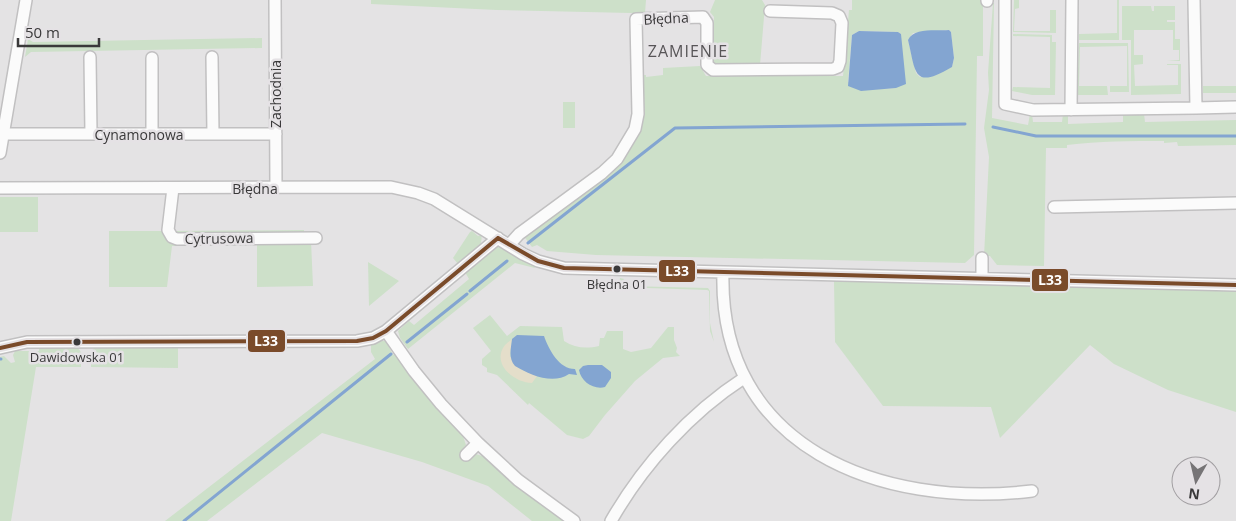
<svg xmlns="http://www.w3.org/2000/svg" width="1236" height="521" viewBox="0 0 1236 521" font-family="'Open Sans',sans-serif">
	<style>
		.green { fill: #cde0c9; fill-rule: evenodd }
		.sand { fill: #e4deca }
		.water { fill: #83a5d1 }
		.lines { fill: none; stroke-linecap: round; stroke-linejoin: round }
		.stream { stroke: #83a5d1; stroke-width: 3 }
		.minor-casing { stroke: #c1c0c1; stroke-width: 14 }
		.minor { stroke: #fbfbfb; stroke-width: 11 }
		.bus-1-casing { stroke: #e5e2e5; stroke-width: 8 }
		.bus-1 { stroke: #7a4b2a; stroke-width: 4 }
		.bus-dot { fill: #3a393a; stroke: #e5e2e5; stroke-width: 2 }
		.labels { text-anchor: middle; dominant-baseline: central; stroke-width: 5; stroke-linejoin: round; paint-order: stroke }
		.bus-label { font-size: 13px; fill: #3a393a; stroke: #e5e2e5 }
		.street-label { font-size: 14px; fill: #3a393a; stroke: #e5e2e5 }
		.quarter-label { font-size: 16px; letter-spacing: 1px; fill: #575557; stroke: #e5e2e5 }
		.line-badge { stroke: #e5e2e5; stroke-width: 2 }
		.badge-label { font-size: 14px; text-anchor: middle; font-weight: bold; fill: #fff }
	</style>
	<rect width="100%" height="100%" fill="#e4e3e4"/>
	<path class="green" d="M371,0H646L645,13H631L497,10L371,4Z
		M715,0H762L765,5L760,65L717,66L712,60L714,17L710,12Z
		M852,0H983V56H977L974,255L965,263L596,255L547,251L537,245L532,247L523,235L631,143L644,75H646V77L663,75V68L700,66L706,76H843L849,10H852ZM949,30L951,32L954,58L952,67L920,77L916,73L908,40L913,33ZM859,31L898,32L901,34L896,88L878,89L848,82L852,35Z
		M1014,0H1019V8L1015,9L1014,31H1050V10H1056V33L1013,32Z
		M1117,0H1119V40H1079V34L1117,33Z
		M993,3H994L992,118L1028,125L1030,114H1032L1033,122H1062L1063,114H1068V124L1123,122V114H1144L1145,122L1236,120V145L1178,146L1177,142L1164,143V141C1131,141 1099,141 1067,145V148H1046L1044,266L997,265L990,256H984L989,157L984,128L989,90L988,73Z
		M1122,6H1151L1152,11H1154V6H1175V20H1167V22H1175V39H1180V61H1167L1179,60V50H1173V30H1134V55H1143V64L1134,65L1135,86L1178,85V65H1167V64H1181V94L1131,95V40H1122Z
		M1013,34L1052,35V42H1056L1055,95H1032L1012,91L1013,87L1050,88V37L1013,36Z
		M262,38V48L31,52L25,57L28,39L33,42Z
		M1079,43H1128L1129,92H1110V86H1127V46L1080,47L1079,86H1107L1108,95H1077Z
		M1203,86H1236V93H1203Z
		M563,102H575V128H563Z
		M0,197H38V232H0Z
		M304,230V235L179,236L173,231Z
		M109,231H165L168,235L311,241L313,286L257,287V245L172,246L167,287H109Z
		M472,231L478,236L481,235C485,248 467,257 458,264L453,258L470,232Z
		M497,247H503L534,265L535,268L515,263L408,349L400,338L398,331L409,321L414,325L469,279L465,272Z
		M368,262L399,281L369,306Z
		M620,278L624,279L626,286L708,288L710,291V323L714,342L710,331L709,291L707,290L618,287Z
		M834,281L1236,291V412L1168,390L1114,364L1090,345L1000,438L991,407L883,406L835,342Z
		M490,315L507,336L520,326L562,327L564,341C575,348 586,349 599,346L600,338H604L607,331H623V349L631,352L651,348L668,327H674V340L677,348L676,352L680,356L663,358L635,381L605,415L589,436L583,439L567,435L529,403L528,405L497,375L487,372V368L482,365V359L491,351L473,328Z
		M382,341H386L393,355L396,353L421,388L463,436L466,445L462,450L468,458L476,454L485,457L518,487L565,521H532L488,486L422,462L322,433L207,521H165L375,359L371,352V345Z
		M100,346L178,347V368L91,367V352L94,348Z
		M77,347C82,352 83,357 83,364H81V367H36L11,521H0V357L4,356L11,363L15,362L13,355L15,351H39V348Z"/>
	<path class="sand" d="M512,339L510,356L520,369L537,376L532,383C516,383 493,366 503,348C505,344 509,342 512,339Z"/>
	<path class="water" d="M949,30L951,32L954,58L952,67C913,90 916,73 908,40C914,27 936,31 949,30Z
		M859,31L898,32L901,34L906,84L896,88L861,91L848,86L852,35Z
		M517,335L544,336C549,350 559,369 575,369L577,375L569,374C553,385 530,375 515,366C508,358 511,349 512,339Z
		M588,365H602L611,372V378L605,387C594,390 581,382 579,370L583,366Z"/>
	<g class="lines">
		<path class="stream" d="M993,127L1036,136H1236
			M528,243L675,128L965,124
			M470,291L507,261
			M407,342L467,294
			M0,359H1
			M184,521L391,354"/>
		<g class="minor-casing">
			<path id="minor" d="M275,0L276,188
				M1005,0V104L1033,110L1196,108
				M1194,0L1196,108L1236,107
				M987,1V0
				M90,57L91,134
				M212,57L213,134
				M152,58V134
				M1071,110L1072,0
				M3,134H276
				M0,153L26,0
				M0,188L391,187L418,193L434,199L523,254L538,261L564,268L1236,285
				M173,188L168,230L172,237L177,239L316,238
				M1054,207L1236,203
				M509,245L519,234L602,173L617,159L635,129L638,114L636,19L703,17L707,23V65L713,70L833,69L838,67L840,61L842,23L839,16L832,13L770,11
				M723,272C718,448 881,509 1032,491
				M982,278V258
				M386,331L414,371L441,404L478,443L518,480L574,521
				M0,348L27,342L357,341L373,338L386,331L498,238
				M466,455L478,443
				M611,521C643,465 690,413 744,378"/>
		</g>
		<use href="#minor" class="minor"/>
		<g class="bus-1-casing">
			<path id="bus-1" d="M498,238L538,261L564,268L1236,285
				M0,348L27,342L357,341L373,338L386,331L498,238"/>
		</g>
		<use href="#bus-1" class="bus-1"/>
	</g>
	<g class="bus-dot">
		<circle cx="617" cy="269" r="4.5"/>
		<circle cx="77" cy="342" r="4.5"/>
	</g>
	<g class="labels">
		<g class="bus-label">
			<text x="617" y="284">Błędna 01</text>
			<text x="77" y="357">Dawidowska 01</text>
		</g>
		<g class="street-label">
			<text transform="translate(666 18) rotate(-3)">Błędna</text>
			<text transform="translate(275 94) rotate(-90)">Zachodnia</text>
			<text x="139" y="134">Cynamonowa</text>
			<text x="255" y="188">Błędna</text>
			<text transform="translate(219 238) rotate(-1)">Cytrusowa</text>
		</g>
		<g class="quarter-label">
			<text x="688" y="51">ZAMIENIE</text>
		</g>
	</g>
	<g class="line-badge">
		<rect x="658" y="259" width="38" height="24" rx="5" fill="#7a4b2a"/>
		<rect x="1031" y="268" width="38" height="24" rx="5" fill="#7a4b2a"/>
		<rect x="247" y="329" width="39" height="24" rx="5" fill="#7a4b2a"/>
	</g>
	<g class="badge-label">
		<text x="677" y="276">L33</text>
		<text x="1050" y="285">L33</text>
		<text x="266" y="346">L33</text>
	</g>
	<g transform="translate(1196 481) rotate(188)"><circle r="24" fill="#e5e2e5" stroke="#a19ea1"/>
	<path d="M0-4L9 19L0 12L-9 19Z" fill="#767476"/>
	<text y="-8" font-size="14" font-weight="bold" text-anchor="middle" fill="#3a393a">N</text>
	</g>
	<path d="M18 38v8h81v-8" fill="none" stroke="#3a393a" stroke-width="2.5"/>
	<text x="25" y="38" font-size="15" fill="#3a393a" stroke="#e5e2e5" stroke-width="4" paint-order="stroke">50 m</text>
</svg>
